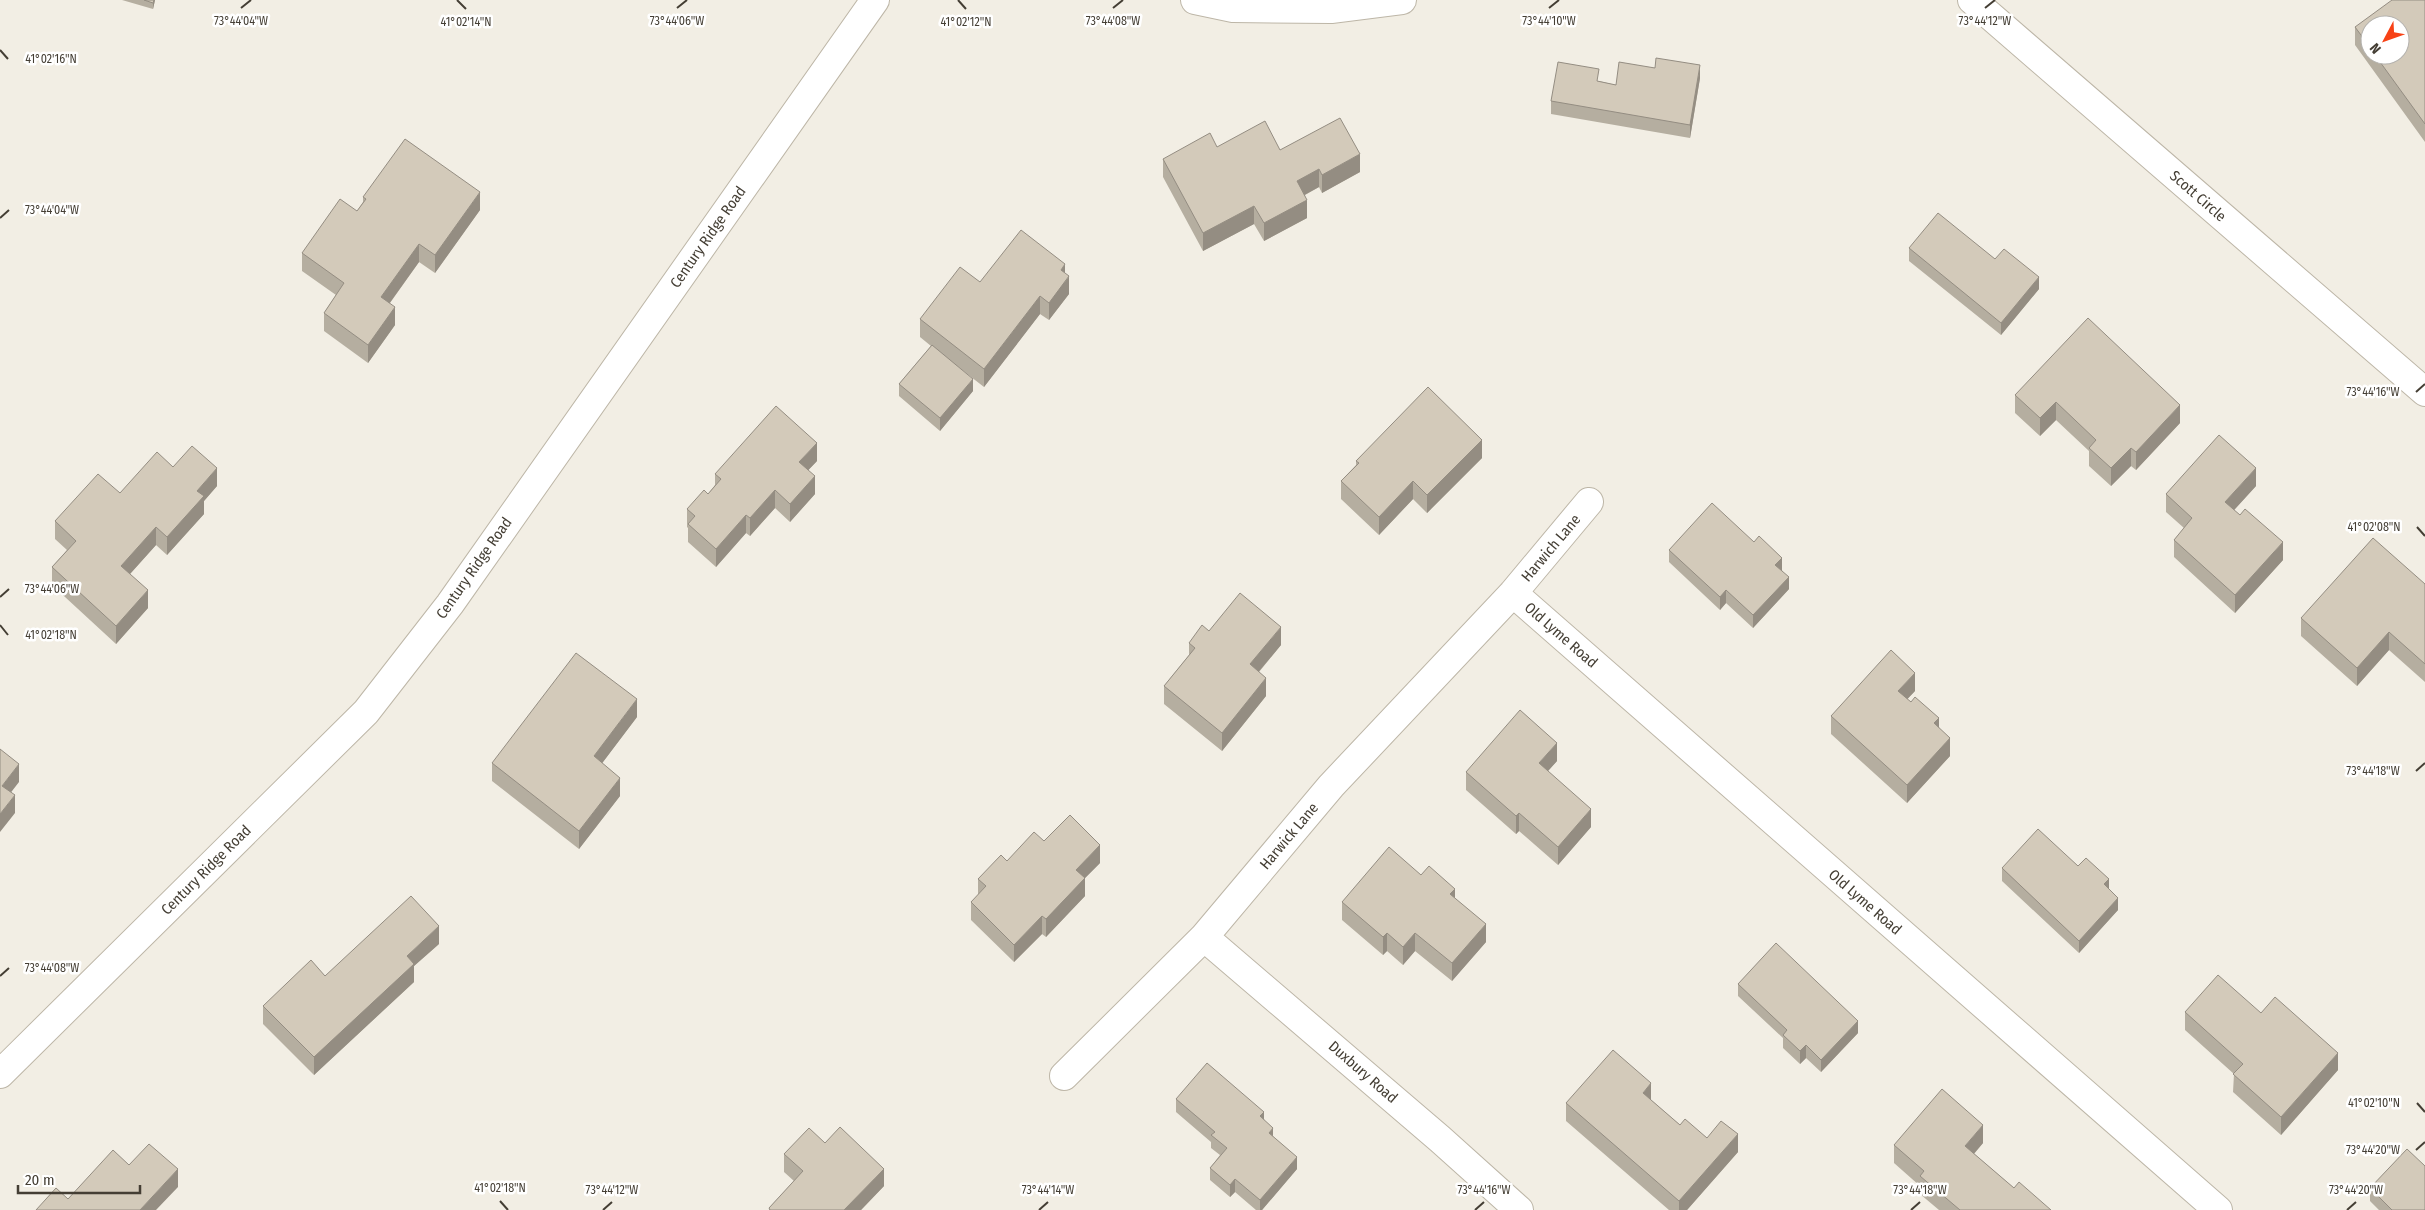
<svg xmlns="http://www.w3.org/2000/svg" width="2425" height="1210" viewBox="0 0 2425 1210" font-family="'Fira Sans Condensed',sans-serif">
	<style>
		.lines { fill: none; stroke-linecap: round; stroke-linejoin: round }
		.street-casing { stroke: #bdb6a7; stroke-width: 30 }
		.street { stroke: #fff; stroke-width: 28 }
		.wall { fill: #b5aea0; fill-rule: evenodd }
		.shaded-wall { fill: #948d82 }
		.building { fill: #d3caba; stroke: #948d82 }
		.ticks { fill: none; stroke: #443e34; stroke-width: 2 }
		.labels { text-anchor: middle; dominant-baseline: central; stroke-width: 5; stroke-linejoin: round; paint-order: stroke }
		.street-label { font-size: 15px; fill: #443e34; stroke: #fff }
		.ticks-label { font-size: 12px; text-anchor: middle; fill: #443e34; stroke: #fff; stroke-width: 5; stroke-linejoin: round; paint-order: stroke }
	</style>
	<rect width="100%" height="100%" fill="#f2eee4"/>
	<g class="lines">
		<g class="street-casing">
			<path id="street" d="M1195,0L1233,8L1331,9L1402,0
				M1972,0L2425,392
				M1513,593L2218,1210
				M1204,937L1440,1139L1519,1210
				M0,1074L366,712L450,604L875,0
				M1064,1076L1204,937L1331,786L1513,593L1589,502"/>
		</g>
		<use href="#street" class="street"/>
	</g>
	<path class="wall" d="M122,0H155L153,9Z
		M2425,0V142L2355,45V27ZM2370,25L2400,55H2370Z
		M1655,68L1700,78L1690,138L1551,114V101L1599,81L1616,85Z
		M1217,147L1280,150L1360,172L1322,193L1319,187L1305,195L1307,218L1264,241L1254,224L1203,251L1163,177V159Z
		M363,197L480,210L435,273L419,262L390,303L395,325L368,363L324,331V313L336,295L302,271V253L357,211L363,202Z
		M1909,248L1995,259L2039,289L2001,335L1909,261Z
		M1065,273L1069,294L1049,320L1040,314L984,387L957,366L973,391L940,431L899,396V384L931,346L920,337V319L980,282Z
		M2015,395L2180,423L2136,470L2131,466L2111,486L2089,466V451L2056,420L2040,436L2015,413Z
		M1482,458L1427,513L1413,499L1379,535L1341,499V481L1356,465V461Z
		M817,461L808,470L815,494L790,522L775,508L750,536L746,533L716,567L688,542V528L687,527V509L708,494L715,485V474Z
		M173,467L217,486L204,501V514L167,555L156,545L130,574L148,608L116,644L52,585V567L67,550L55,539V521L120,493Z
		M2256,486L2234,510L2283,560L2235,613L2174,557V540L2184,528L2166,512V494Z
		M1669,550L1782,570L1789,589L1753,628L1726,603L1720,610L1669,562Z
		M2425,584V682L2389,650L2357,686L2301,636V618Z
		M1209,631L1281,645L1259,672L1266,696L1222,751L1164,704V686L1189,655V643Z
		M1915,691L1907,699L1939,727L1950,756L1907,803L1831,734V716Z
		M637,717L602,763L620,796L579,849L492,781V763Z
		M1557,761L1548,771L1591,827L1558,865L1519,831L1516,834L1466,790V772Z
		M1044,841L1100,863L1085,878V896L1046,937L1042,934L1014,962L971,920V902L978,895V879L1007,861Z
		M2078,866L2109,889L2118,910L2079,953L2002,881V868Z
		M1421,875L1455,898L1486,942L1452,981L1415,951L1403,965L1387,951L1383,955L1342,920V902Z
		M439,944L414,966V982L314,1075L263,1024V1006L325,976Z
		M1738,984L1858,1033L1821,1072L1806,1058L1800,1064L1783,1048V1038L1738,996Z
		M2185,1012L2261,1013L2338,1070L2281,1135L2233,1092L2234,1074L2185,1030Z
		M1176,1099L1264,1119L1273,1136L1297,1169L1262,1210H1256L1235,1192L1230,1197L1210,1180V1168L1220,1155L1211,1148V1142L1176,1112Z
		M1651,1100L1680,1125L1738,1152L1687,1210H1669L1566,1121V1103Z
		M825,1143L884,1186L861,1210H769V1208L794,1181L784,1172V1154Z
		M1983,1143L1974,1154L2014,1188L2051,1210H1939L1920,1194V1186L1894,1163V1145Z
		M2370,1188L2425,1210H2379L2370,1201Z"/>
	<path class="shaded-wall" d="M154,0H155L153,9V3Z
		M1700,65V78L1690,138V125Z
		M1360,154V172L1322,193V175Z
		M1319,169V187L1297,199V181Z
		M480,192V210L435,273V255Z
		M1307,200V218L1264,241V223Z
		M1254,206V224L1203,251V233Z
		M419,244V262L381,315V297Z
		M1065,264V282L1069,276V294L1049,320V303L1061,270Z
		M2039,277V289L2001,335V323Z
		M1040,296V314L984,387V369Z
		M395,307V325L368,363V345Z
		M973,379V391L940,431V418Z
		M2056,402V420L2040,436V418Z
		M2180,405V423L2136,470V452Z
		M1482,440V458L1427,513V495Z
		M817,443V461L799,480V462Z
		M2131,448V466L2111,486V468Z
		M217,468V486L204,501V514L167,555V537L197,491Z
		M2256,468V486L2225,520V502Z
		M815,476V494L790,522V504Z
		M1413,481V499L1379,535V517Z
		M775,490V508L750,536V518Z
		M746,515V533L716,567V549Z
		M156,527V545L121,584V566Z
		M2283,542V560L2235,613V595Z
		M1782,558V570L1775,577V565Z
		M1789,577V589L1753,628V615Z
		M148,590V608L116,644V626Z
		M1726,590V603L1720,610V597Z
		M1281,627V645L1250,682V664Z
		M2389,632V650L2357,686V668Z
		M1915,673V691L1898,709V691Z
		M1266,678V696L1222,751V733Z
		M637,699V717L594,774V756Z
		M1939,718V736L1934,723Z
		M1950,738V756L1907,803V785Z
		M1557,743V761L1539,781V763Z
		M19,764V782L2,804V786Z
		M620,778V796L579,849V831Z
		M15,795V813L0,832V814Z
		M1591,809V827L1558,865V847Z
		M1519,813V831L1516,834V816Z
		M1100,845V863L1085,878V896L1046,937V919L1076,870Z
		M2109,879V891L2104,884Z
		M1455,889V907L1450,894Z
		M2118,898V910L2079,953V941Z
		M1042,916V934L1014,962V945Z
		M1486,924V942L1452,981V963Z
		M439,926V944L414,966V982L314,1075V1057L407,956Z
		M1387,933V951L1383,955V937Z
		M1415,933V951L1403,965V947Z
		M1858,1021V1033L1821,1072V1060Z
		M1806,1045V1058L1800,1064V1051Z
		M2338,1053V1070L2281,1135V1117Z
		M1651,1083V1101L1643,1093Z
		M1264,1112V1124L1260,1116Z
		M1983,1125V1143L1965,1164V1146Z
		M1273,1128V1140L1269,1133Z
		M1738,1134V1152L1687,1210H1679V1201Z
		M1297,1157V1169L1262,1210H1260V1200Z
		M178,1169V1187L156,1210H140Z
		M884,1169V1186L861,1210H844Z
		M1235,1179V1192L1230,1197V1185Z"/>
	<path class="building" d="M144,0H154L153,3Z
		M2392,0H2425V124L2375,55H2400V25H2370V47L2355,27Z
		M1656,58L1700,65L1690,125L1551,101L1558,62L1599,69L1597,81L1616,85L1619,62L1655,68Z
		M1340,118L1360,154L1322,175L1319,169L1297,181L1307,200L1264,223L1254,206L1203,233L1163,159L1210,133L1217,147L1265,121L1280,150Z
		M405,139L480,192L435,255L419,244L381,297L395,307L368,345L324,313L344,283L302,253L340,199L357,211L366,199L363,197Z
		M1938,213L1995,259L2004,249L2039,277L2001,323L1909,248Z
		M1021,230L1065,264L1061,270L1069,276L1049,303L1040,296L984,369L920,319L960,267L980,282Z
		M2088,318L2180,405L2136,452L2131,448L2111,468L2089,448L2096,440L2056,402L2040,418L2015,395Z
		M932,345L973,379L940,418L899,384Z
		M1428,387L1482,440L1427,495L1413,481L1379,517L1341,481L1359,463L1356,461Z
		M776,406L817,443L799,462L815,476L790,504L775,490L750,518L746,515L716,549L688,524L695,516L687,509L704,490L708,494L721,479L715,474Z
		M2219,435L2256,468L2225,502L2240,515L2245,509L2283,542L2235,595L2174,540L2192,518L2166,494Z
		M192,446L217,468L197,491L204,496L167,537L156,527L121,566L148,590L116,626L52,567L76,541L55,521L98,474L120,493L157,452L173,467Z
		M1712,503L1754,542L1759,536L1782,558L1775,565L1789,577L1753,615L1726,590L1720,597L1669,550Z
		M2373,538L2425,584V664L2389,632L2357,668L2301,618Z
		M1240,593L1281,627L1250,664L1266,678L1222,733L1164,686L1195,648L1189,643L1202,625L1209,631Z
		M1891,650L1915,673L1898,691L1911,702L1915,697L1939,718L1934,723L1950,738L1907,785L1831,716Z
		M576,653L637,699L594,756L620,778L579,831L492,763Z
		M1520,710L1557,743L1539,763L1591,809L1558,847L1519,813L1516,816L1466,772Z
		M0,749L19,764L2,786L15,795L0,814Z
		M1070,815L1100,845L1076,870L1085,878L1046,919L1042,916L1014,945L971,902L986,886L978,879L1001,855L1007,861L1034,832L1044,841Z
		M2038,829L2078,866L2086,858L2109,879L2104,884L2118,898L2079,941L2002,868Z
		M1389,847L1421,875L1429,866L1455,889L1450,894L1486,924L1452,963L1415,933L1403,947L1387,933L1383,937L1342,902Z
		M411,896L439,926L407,956L414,964L314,1057L263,1006L311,960L325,976Z
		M1776,943L1858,1021L1821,1060L1806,1045L1800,1051L1783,1035L1787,1030L1738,984Z
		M2218,975L2261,1013L2275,997L2338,1053L2281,1117L2233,1074L2243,1064L2185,1012Z
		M1613,1050L1651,1083L1643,1093L1680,1125L1685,1119L1707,1138L1721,1121L1738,1134L1679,1201L1566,1103Z
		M1207,1063L1264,1112L1260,1116L1273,1128L1269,1133L1297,1157L1260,1200L1235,1179L1230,1185L1210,1168L1227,1148L1211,1135L1215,1132L1176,1099Z
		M1942,1089L1983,1125L1965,1146L2014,1188L2019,1182L2051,1210H1960L1920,1176L1924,1171L1894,1145Z
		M840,1127L884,1169L844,1210H770L769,1208L803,1171L784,1154L809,1128L825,1143Z
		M149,1144L178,1169L140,1210H36L56,1188L68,1199L113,1150L129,1165Z
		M2407,1149L2425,1166V1210H2392L2370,1188Z"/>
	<path class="ticks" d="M457,0L466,9M958,0L966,9M241,8L251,0M677,8L687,0M1113,8L1123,0M1549,8L1559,0M1985,8L1995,0M0,50L8,59M0,218L9,210M2416,392L2425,384M2417,527L2425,536M0,597L9,589M0,625L8,635M2416,771L2425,763M0,976L9,968M2417,1103L2425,1112M2416,1150L2425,1142M500,1201L508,1210M603,1210L612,1202M1039,1210L1048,1202M1475,1210L1484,1202M1911,1210L1920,1202M2347,1210L2356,1202"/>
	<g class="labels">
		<g class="street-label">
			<text transform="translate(2198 196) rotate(41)">Scott Circle</text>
			<text transform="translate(708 237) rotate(-55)">Century Ridge Road</text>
			<text transform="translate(1551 548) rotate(-50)">Harwich Lane</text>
			<text transform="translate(474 568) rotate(-55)">Century Ridge Road</text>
			<text transform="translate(1561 635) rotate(41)">Old Lyme Road</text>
			<text transform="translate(1289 836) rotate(-50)">Harwick Lane</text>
			<text transform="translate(206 870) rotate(-45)">Century Ridge Road</text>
			<text transform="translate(1865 902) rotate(41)">Old Lyme Road</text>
			<text transform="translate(1363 1072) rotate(41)">Duxbury Road</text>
		</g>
	</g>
	<g class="ticks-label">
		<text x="241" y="25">73°44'04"W</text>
		<text x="677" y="25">73°44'06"W</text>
		<text x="1113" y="25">73°44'08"W</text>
		<text x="1549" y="25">73°44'10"W</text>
		<text x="1985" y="25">73°44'12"W</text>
		<text x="466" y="26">41°02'14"N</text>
		<text x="966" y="26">41°02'12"N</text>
		<text x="51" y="63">41°02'16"N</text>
		<text x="52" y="214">73°44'04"W</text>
		<text x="2373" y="396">73°44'16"W</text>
		<text x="2374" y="531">41°02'08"N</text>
		<text x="52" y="593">73°44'06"W</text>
		<text x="51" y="639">41°02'18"N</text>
		<text x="2373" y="775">73°44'18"W</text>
		<text x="52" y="972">73°44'08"W</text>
		<text x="2374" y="1107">41°02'10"N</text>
		<text x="2373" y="1154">73°44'20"W</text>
		<text x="500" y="1192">41°02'18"N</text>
		<text x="612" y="1194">73°44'12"W</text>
		<text x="1048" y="1194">73°44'14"W</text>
		<text x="1484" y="1194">73°44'16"W</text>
		<text x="1920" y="1194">73°44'18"W</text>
		<text x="2356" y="1194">73°44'20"W</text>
	</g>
	<g transform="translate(2385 40) rotate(229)"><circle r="24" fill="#ffffff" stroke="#b4b2ae"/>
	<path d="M0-4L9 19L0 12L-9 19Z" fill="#f74216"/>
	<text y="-8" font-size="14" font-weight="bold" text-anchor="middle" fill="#443e34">N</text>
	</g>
	<path d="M18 1185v8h122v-8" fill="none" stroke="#443e34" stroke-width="2.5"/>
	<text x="25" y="1185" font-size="15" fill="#443e34" stroke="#ffffff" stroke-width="4" paint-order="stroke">20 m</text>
</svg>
